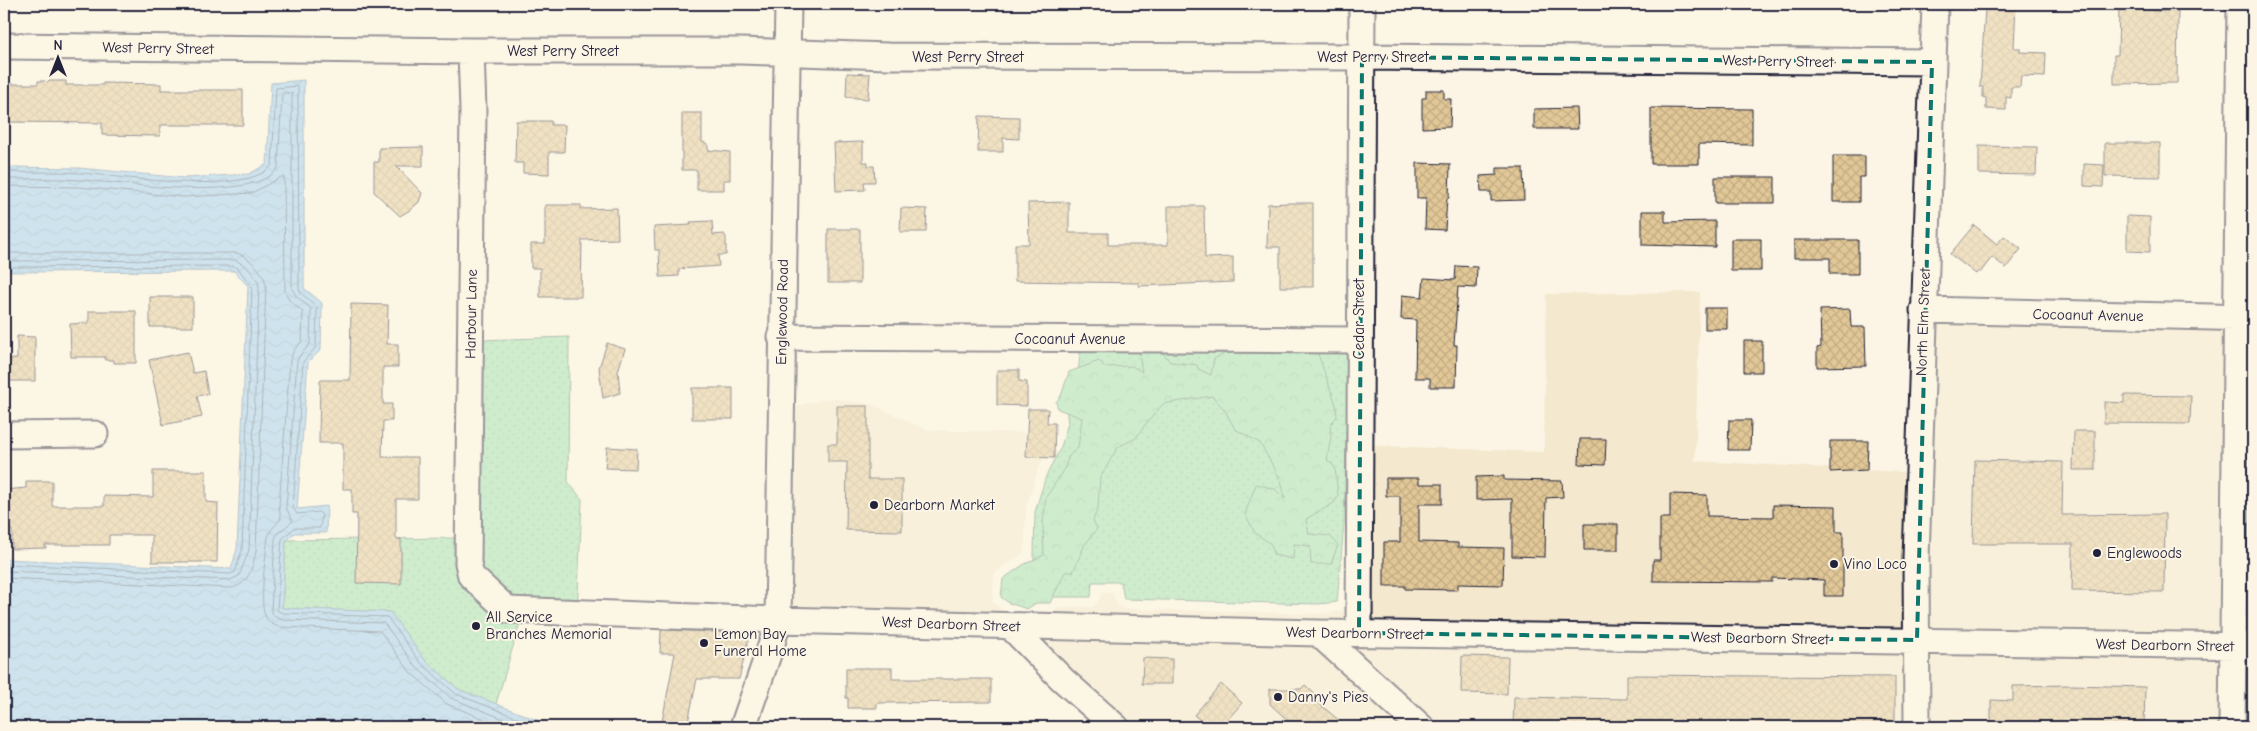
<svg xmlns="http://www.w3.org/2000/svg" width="2257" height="731" viewBox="0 0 2257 731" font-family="'Comic Neue',sans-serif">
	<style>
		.built { fill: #f4e8ce }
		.green { fill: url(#green-dots); stroke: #5e8276 }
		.forest { fill: url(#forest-crowns); stroke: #5e8276 }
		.water { fill: url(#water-waves); stroke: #6989ab }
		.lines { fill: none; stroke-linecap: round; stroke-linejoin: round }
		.shore { stroke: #516686; stroke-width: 1 }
		.building { fill: url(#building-cross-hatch); stroke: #22223b }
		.minor-casing { stroke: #22223b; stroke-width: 29 }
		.minor { stroke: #fcf5e5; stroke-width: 25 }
		.marked { fill: none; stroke: #0f766e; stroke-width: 4; stroke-dasharray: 10 6; stroke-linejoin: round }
		.poi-dot { fill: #22223b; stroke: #fcf5e5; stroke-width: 2 }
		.labels { text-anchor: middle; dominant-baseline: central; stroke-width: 4; stroke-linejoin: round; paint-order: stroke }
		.street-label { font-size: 15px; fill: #22223b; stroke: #fcf5e5 }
		.poi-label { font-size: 15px; fill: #22223b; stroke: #fcf5e5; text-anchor: start }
	</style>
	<defs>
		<pattern id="green-dots" width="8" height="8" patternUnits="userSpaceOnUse" patternTransform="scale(1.25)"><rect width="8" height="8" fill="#99e1b0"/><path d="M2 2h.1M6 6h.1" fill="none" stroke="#84c198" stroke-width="1.8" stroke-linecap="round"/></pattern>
		<pattern id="forest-crowns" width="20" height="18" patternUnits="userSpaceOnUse" patternTransform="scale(1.25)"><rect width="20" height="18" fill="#99e1b0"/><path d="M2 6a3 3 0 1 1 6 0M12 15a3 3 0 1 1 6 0" fill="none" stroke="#84c198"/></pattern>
		<pattern id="water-waves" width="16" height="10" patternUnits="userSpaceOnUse" patternTransform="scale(1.25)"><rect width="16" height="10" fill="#98cdf6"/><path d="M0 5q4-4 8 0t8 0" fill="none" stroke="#83b0d4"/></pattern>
		<pattern id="building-cross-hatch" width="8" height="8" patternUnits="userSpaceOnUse" patternTransform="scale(1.25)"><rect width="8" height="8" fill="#e2c897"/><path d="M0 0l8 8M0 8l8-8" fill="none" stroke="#c2ac83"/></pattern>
	</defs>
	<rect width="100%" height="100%" fill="#fcf5e5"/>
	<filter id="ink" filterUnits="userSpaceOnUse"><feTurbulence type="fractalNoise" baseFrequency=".02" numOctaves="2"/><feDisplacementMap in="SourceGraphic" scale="10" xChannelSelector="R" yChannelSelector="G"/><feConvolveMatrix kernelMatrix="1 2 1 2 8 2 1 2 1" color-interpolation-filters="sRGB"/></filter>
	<g filter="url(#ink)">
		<path class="built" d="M1700,292L1695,461L1921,473L1927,304L2248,319L2243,627L2253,630V634L1038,614L1053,613L1059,607H1093L1099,601L1101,593H1113L1116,604L1124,609L1319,614L1341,611L1348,600L1356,445L1544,452L1546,294Z
			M830,398L873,405L927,430L1055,434L1037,472L1026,508L1024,553L998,570L994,575L992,601L1007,614L789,608L791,408Z
			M1027,639L1348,646L2253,659V727H1126Z"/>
		<path class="green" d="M2251,328H2253V619H2249Z
			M569,337L568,482L582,499L577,616H522L496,704L458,689L425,660L390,612L282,608L286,540L458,538L480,340Z
			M1081,343L1342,349L1348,356L1344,524L1337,602L1319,604L1124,599L1121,582H1092L1091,597H1033L1035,512L1046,476L1061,447L1068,423L1066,407L1078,375Z"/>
		<path class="forest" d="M1247,342H1295L1318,354L1336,405L1337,417L1330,424L1331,436L1327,460L1335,467L1338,496L1334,503L1306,519L1309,534L1330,536L1338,545L1331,564H1311L1310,546L1294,544L1293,559L1274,555L1271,544L1255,533L1245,514L1256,484L1275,489L1285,499L1281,480L1260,443L1235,429L1224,409L1212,396L1163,404L1145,425L1136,438L1118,447L1100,478L1098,508L1093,520L1097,529L1084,546L1073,572H1065L1050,603H1036L1027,609L1009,603L1001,597L1003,579L1023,565L1044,555L1043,523L1046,497L1063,472L1069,456L1078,448L1082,418L1058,409L1056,402L1061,396L1069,372L1099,361L1105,367L1132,366L1142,372L1139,353L1151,344L1164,354L1170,362L1197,365L1198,369L1211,375L1214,359Z"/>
		<path class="water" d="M304,80V288L322,303L321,350L308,362L297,509L327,506L326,533H295L286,540L282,608L390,612L425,660L458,689L555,727H4V559L231,569L237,549L248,286L234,271L4,272V167L79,168L184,178L249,174L267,164L271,83Z"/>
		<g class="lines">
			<path class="shore" d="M4,172C29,173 55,171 81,173C118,176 250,197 272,165L276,88L298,86L299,288L300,292L317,307L316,347L303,362L293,508L297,514L319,512L322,515L320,528H294L282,539L277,610L282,613L387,617L421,663L456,694L541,727
				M4,179C29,179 55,178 80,180C119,182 255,204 278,168L282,95L284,93H292V289L296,296L311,309L310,344L300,355L297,361L286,508L293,521L279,532L275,538L271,611L275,617L282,620L384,623L416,667L451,698L524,727
				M4,186L78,187L184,197L252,193L281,177H284L285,291L289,300L303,312L302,341L294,350L290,360L279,506L281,519L271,530L268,537C266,552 259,603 265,615C267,622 273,625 279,627L380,631L410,672L447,704L504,727
				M4,253H236C249,256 265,273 266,286L256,551C253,566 249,586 230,588L4,578
				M4,261L235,260C245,264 257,276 259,286L249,550L239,576L230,580L4,571
				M4,267L233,266L238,268L252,287L242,550L235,572L230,574L4,564"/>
		</g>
		<path class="building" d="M1995,4H2016L2014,48H2020V52L2046,53L2045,77L2021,76L2020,87H2011V98L2006,97V110L1986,109V98L1983,97V87H1980L1985,9H1995Z
			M2130,7H2153V11H2178L2177,83L2114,84V55H2118L2119,9L2130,10Z
			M847,73L870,74L868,99L846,97Z
			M38,81H66V85H103V83L161,84V90H243V125H160V136L102,135V123L8,122V84H38Z
			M1426,90H1444V99H1451L1450,127L1422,128V98H1426Z
			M1577,108L1578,129H1534V109Z
			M1651,108L1752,109V145L1699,144V164H1651Z
			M682,113H702V142L708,144V150L730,152V180H724V190H697V170H682Z
			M979,116L1019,117V139L1003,138V152H978Z
			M516,121H551V125H565L564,152H549V174L523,173V163H515Z
			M863,142V162H868V166H874L875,182H864L865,190L836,191L834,143Z
			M2105,143H2160V177L2105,176Z
			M1979,146L2037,147L2036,175L1979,174Z
			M423,147V166H396L422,193L419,202L410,210L400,216L374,192V162H379V148Z
			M1833,156H1865V177H1859V202H1833Z
			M1417,163L1450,164L1449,198H1447L1445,230L1425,229L1426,198H1417Z
			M2084,164L2104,165L2103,187L2084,186Z
			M1497,168H1523L1524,200L1491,201V192H1481L1480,176L1497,175Z
			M1715,177H1775V203H1715Z
			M1069,202V233H1108V245H1168V206H1204L1205,258L1233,257V282L1139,286V283L1015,281V244H1029L1028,203Z
			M1287,203H1313V287H1280V247H1267L1268,204Z
			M545,205H581V209L617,208L618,239L582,240L581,297H540V268H531V244H545Z
			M901,208L927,209L926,232H900Z
			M1642,211H1665V222L1715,221V247L1642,245Z
			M2127,216L2150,217V252L2127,251Z
			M712,221L713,235L724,234L726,237V255H718L719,266L679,269V276L660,277L659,250H655L654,227L691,225L690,222Z
			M1974,225L1997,244L2004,236L2021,249L2006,268L1992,257L1980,273L1978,271L1976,274L1950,254Z
			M828,229H860V283H828Z
			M1731,239H1761V271H1731Z
			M1794,240H1858V274H1830V258H1794Z
			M1456,266L1477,267L1476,288L1458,287L1454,345H1457L1456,387H1430V378H1415L1416,320L1401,319L1402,295L1422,297L1424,278L1455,280Z
			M150,297H193V327H150Z
			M351,304L388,305L387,344H398V367H383V404H392V421H383L382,457H418V499H396V539H401V584L356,583L357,514H352V489H343V443H319L320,380H350Z
			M1705,308H1727V329H1705Z
			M1850,309L1851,327H1865L1866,366L1817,367V348L1821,347L1820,310Z
			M89,311H136V363H114V360H105V357H71L70,324L89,323Z
			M17,336L35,337V381H4V359H17Z
			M1744,341H1762V372H1744Z
			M607,343L625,349L618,371L620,393L603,398L599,368Z
			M188,352L193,373L204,371L208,394L197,396L202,417L163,425L149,360Z
			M997,370H1019V381L1027,382V406L997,405Z
			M692,388H733V419H692Z
			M2124,395L2191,396L2190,424L2104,423V402L2124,403Z
			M837,406H868V479H902V531L846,530L847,462H828V444H837Z
			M1028,409H1048L1047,423H1055L1054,458L1026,457Z
			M1729,420H1751L1750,450H1728Z
			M2074,431H2095V470H2073Z
			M1580,439H1606L1605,465L1579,464Z
			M1830,441H1868L1867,470L1830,472Z
			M607,447L637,449L636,469L605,468Z
			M1975,460L2063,462L2062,515L2165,514L2164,592L2072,591L2073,544H1973Z
			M153,471H206V502L218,503L217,562H152V535H109V545H45L46,548L12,549V530H4V490L26,488V481H52V506H104V496L153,497Z
			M1504,476V480L1562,481L1563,497L1546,498L1545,557L1512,556V499L1476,500V477Z
			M1386,478H1419V484H1442V504H1419V542L1458,543V547L1504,548L1503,585L1458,584V590L1405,589V586H1384V542H1400V496H1386Z
			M1670,494L1707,495V516L1773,517V505L1836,506V532H1843V596H1824V580L1772,578V582L1653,581V560H1660V518H1670Z
			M1584,524H1618V550H1584Z
			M661,630L750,633L739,679H697L687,727H661L675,653H660Z
			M1462,656L1508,657L1507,694L1461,693Z
			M1143,658L1172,659V684H1142Z
			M846,668H892V679H991V702L877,703V708H848V698H846Z
			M1627,675L1895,677V727H1513L1514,697L1627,699Z
			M1221,684L1242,703L1221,727H1208L1194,715Z
			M1305,685L1320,699L1317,702L1347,727H1295L1270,704V689H1301Z
			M2071,685L2145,687L2144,726L1991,727V700L2013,701V686Z"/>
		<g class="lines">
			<g class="minor-casing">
				<path id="minor" d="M4,46L471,51H740L888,56L1362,57L1932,62
					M471,51L473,110L468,563L471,576L508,610L778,620L1318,633L2253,646
					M1923,310L2253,318
					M781,337L1359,340
					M4,435L95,434
					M1010,626L1062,679L1116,727
					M1318,633L1421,727
					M1359,633L1362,4
					M743,727L772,643L778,620L788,4
					M1917,727L1916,558L1935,4
					M2232,727L2240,4"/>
			</g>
			<use href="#minor" class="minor"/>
		</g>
	</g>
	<path d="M0 0H2257V731H0ZM1362,57L1932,62L1917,640L1359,633Z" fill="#fcf5e5" fill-opacity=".55" fill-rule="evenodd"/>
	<path class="marked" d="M1362,57L1932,62L1917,640L1359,633Z"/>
	<g class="poi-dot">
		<circle cx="874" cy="505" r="5"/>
		<circle cx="2097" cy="553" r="5"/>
		<circle cx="1834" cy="564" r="5"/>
		<circle cx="476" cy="626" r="5"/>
		<circle cx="704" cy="643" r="5"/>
		<circle cx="1278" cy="697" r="5"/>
	</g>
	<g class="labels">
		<g class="street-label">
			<text transform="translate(158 48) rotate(1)">West Perry Street</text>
			<text x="563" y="51">West Perry Street</text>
			<text x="968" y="57">West Perry Street</text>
			<text x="1373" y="57">West Perry Street</text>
			<text transform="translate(1778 61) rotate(1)">West Perry Street</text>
			<text transform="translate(782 312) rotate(-89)">Englewood Road</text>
			<text transform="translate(471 314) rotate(-89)">Harbour Lane</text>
			<text transform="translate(2088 315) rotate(1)">Cocoanut Avenue</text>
			<text transform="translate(1359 319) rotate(-90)">Cedar Street</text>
			<text transform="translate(1923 322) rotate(-88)">North Elm Street</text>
			<text x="1070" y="339">Cocoanut Avenue</text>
			<text transform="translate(951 624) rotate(2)">West Dearborn Street</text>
			<text transform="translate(1355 633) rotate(1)">West Dearborn Street</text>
			<text transform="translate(1760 638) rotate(1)">West Dearborn Street</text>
			<text transform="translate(2165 645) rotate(1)">West Dearborn Street</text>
		</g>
		<g class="poi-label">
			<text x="884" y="505">Dearborn Market</text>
			<text x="2107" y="553">Englewoods</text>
			<text x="1844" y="564">Vino Loco</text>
			<text x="486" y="617">All Service<tspan x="486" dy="17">Branches Memorial</tspan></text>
			<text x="714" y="634">Lemon Bay<tspan x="714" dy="17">Funeral Home</tspan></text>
			<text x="1288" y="697">Danny's Pies</text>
		</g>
	</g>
	<rect width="2257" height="731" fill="none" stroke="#fcf5e5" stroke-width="20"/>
	<rect x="10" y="10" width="2237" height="711" fill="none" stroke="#22223b" stroke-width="2" filter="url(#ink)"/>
	<g transform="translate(58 58)" stroke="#fcf5e5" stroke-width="4" paint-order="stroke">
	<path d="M0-4L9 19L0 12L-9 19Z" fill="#22223b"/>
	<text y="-8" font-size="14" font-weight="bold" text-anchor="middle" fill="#22223b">N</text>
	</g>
</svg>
